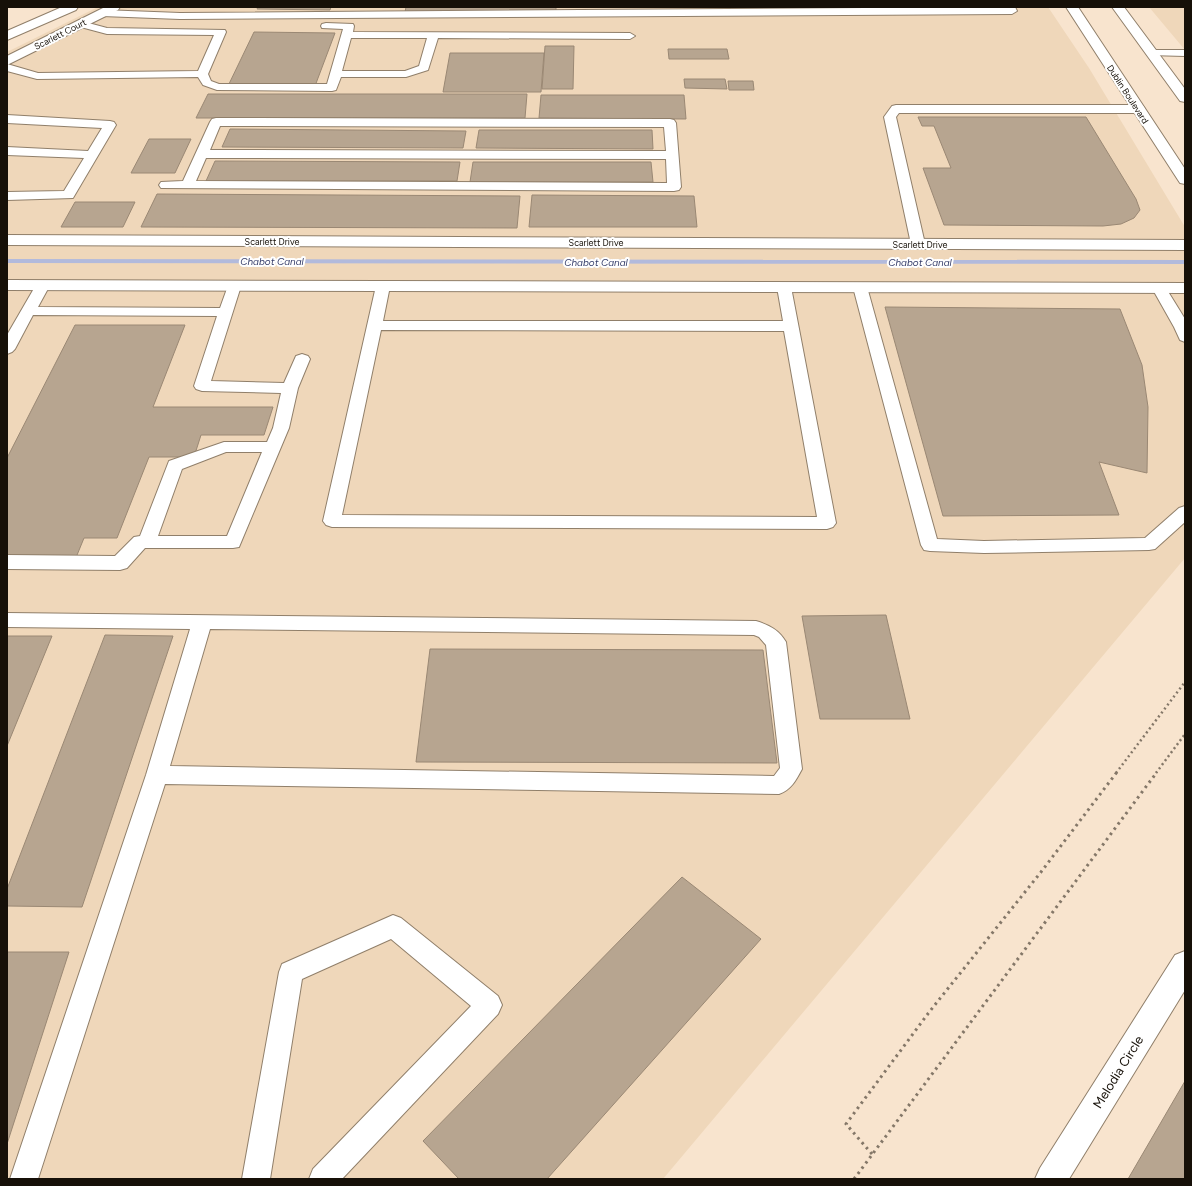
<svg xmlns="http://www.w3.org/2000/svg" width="1192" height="1186" viewBox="0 0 1192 1186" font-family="Figtree,sans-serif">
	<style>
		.built { fill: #efd7ba }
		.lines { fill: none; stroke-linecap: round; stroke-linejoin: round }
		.stream { fill: #b2badc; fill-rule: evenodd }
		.building { fill: #b7a590; stroke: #9a8874 }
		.service-casing { stroke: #907f6a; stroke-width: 2 }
		.minor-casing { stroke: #907f6a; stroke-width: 2 }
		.primary-casing { stroke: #907f6a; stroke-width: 2 }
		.motorway-casing { stroke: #907f6a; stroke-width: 2 }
		.path-far1 { stroke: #847768; stroke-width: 2.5; stroke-dasharray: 2 3; stroke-linecap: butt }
		.path { stroke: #847768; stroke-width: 3; stroke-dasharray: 2.5 4; stroke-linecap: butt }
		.service { fill: #fff; fill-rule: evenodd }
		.minor { fill: #fff; fill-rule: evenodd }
		.primary { fill: #fff; fill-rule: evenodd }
		.motorway { fill: #fff; fill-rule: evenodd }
		.labels { text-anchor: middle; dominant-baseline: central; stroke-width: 4; stroke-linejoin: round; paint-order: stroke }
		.far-street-label { font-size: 9px; fill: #161008; stroke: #fff }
		.far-water-label { font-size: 10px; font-style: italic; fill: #343c69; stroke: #fff }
		.near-street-label { font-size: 13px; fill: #161008; stroke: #fff }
	</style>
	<rect width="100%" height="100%" fill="#f8e4ce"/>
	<path class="built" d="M98,7H1048L1089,68L1185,227V558L663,1179H7V52Z
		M1149,7H1185V50Z"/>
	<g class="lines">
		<path class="stream" d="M7,259L1185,260V264L7,263Z"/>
	</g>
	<path class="building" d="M258,7H331L330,10L257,9Z
		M406,7H556V11L405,12Z
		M254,32L335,33L315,86H228Z
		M545,46H574L573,89H542Z
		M668,49H727L729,59H669Z
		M450,53H544L541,92H443Z
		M684,79H725L727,89L685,88Z
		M728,81H753L754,90H729Z
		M208,94H527L525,118H196Z
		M541,95H684L686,119L539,118Z
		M918,117H1086L1136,199L1140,210L1134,218L1121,224L1103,226L944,225L923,168H951L934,126H922Z
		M230,129L466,131L463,148L222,147Z
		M479,130H652L653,149L476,148Z
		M149,139H191L175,173H131Z
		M215,161L460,162L457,181H206Z
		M473,162H651L653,182H470Z
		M157,194L520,196L517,228L141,227Z
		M532,195L694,196L697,227H529Z
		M75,202H135L123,227H61Z
		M885,307L1120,309L1142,365L1148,407L1147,473L1099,462L1119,515L943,516Z
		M75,325H185L153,407H273L264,435H201L194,457H149L117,538H84L75,560H7V458Z
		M886,615L910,719H820L802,616Z
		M105,635L173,636L82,907L7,906V889Z
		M7,636H52L7,746Z
		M430,649L763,650L777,763L416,762Z
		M682,877L761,939L547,1179H459L423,1141Z
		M7,952H69L7,1144Z
		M1185,1081V1179H1128Z"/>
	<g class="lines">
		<g class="service-casing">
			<path id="service" d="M1005,7H1015L1017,11L1012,14L180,19L102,16L97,13L102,10L180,13Z
				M81,21L107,28L225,30L226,32L208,74L211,81L219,84H327L343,29L322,28L321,26L322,24L326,23L353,24L354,26L353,32L630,33L635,36L630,39L438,38L428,70L406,77H341L336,90L332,91L217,90L203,85L198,77L37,79L7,71V64L38,73L198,71L214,35L107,34L77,26L76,24L77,22ZM351,38H427L419,66L405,71H342Z
				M1152,50H1185V56L1148,55L1146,53L1148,51Z
				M896,105H1139L1143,106L1145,109L1143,112L1139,113H899L896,117L925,244L923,247L918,248L913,247L911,244L884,117L892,106Z
				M7,115L110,121L114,122L116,125L73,198L7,200V192L64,191L84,158L7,155V147L88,151L102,128L7,123Z
				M216,118L670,119L674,120L676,123L681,187L679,190L674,191L161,188L159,185L161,182L183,181L210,122L212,119ZM220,126L664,127L666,151L210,150ZM206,158L666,159L667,183L196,181Z
				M43,281L48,282L50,285L38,307L220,308L229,283L234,282L239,283L241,286L211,381L284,383L296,356L302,354L308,356L310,359L298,388L289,428L239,547L233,548H145L127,568L120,570L7,569V555L115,556L134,537L140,536L169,461L224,442H267L273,428L281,393L202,391L196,389L194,386L217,316L33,315L15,349L12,352L7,354V335L36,285L38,282ZM226,452H262L227,536H158L182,469Z
				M383,282L388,283L390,286L383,321H783L777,287L779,284L784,283L789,284L791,287L836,523L833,527L827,529L332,527L326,525L323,521L376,286L378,283ZM381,330L784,331L817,517L342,515Z
				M860,283L865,284L867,287L937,539L984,541L1145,538L1179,508L1185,506V522L1155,549L1149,550L984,553L930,551L924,550L921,545L853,287L855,284Z
				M1159,284L1164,285L1185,319V342L1180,340L1174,327L1152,288L1154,285Z
				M7,613L756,621C769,625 779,630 786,642L802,769C796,780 791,790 779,794L165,784L38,1179H10L146,775L190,629L7,627ZM210,629L754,635L759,637L766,645L780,768L774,776L170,766Z
				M393,915L401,918L498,996L502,1005L498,1014L342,1179H309L313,1169L471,1006L391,939L302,979L270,1179H242L279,972L282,964Z"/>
		</g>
		<g class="minor-casing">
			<path id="minor" d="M105,7H120L118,10L7,65V56Z
				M7,235L1185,240V250L7,245Z
				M7,280L1185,283V293L7,290Z
				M1185,951V990L1069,1179H1035L1040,1168L1175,955Z"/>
		</g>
		<g class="primary-casing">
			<path id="primary" d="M1066,7H1078L1185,169V184L1180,183L1178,180Z
				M1112,7H1124L1185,89V102L1180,101Z"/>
		</g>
		<g class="motorway-casing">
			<path id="motorway" d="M62,7H78L76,10L7,40V31Z"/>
		</g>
		<path class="path-far1" d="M1116,773L1185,682
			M1156,773L1185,734"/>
		<path class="path" d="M872,1154L846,1124L930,1011L1041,872L1117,772
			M854,1179L1157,772"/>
		<use href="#service" class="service"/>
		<use href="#minor" class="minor"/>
		<use href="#primary" class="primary"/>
		<use href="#motorway" class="motorway"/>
	</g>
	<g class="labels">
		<g class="far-street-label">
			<text transform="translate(60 34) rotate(-27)">Scarlett Court</text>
			<text transform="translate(1128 94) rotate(57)">Dublin Boulevard</text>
			<text x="272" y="241">Scarlett Drive</text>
			<text x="596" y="242">Scarlett Drive</text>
			<text x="920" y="244">Scarlett Drive</text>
		</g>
		<g class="far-water-label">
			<text x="272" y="261">Chabot Canal</text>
			<text x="596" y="262">Chabot Canal</text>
			<text x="920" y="262">Chabot Canal</text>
		</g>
		<g class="near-street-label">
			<text transform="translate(1118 1072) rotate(-58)">Melodia Circle</text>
		</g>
	</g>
	<rect width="1192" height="1186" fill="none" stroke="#161008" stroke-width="16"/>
</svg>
